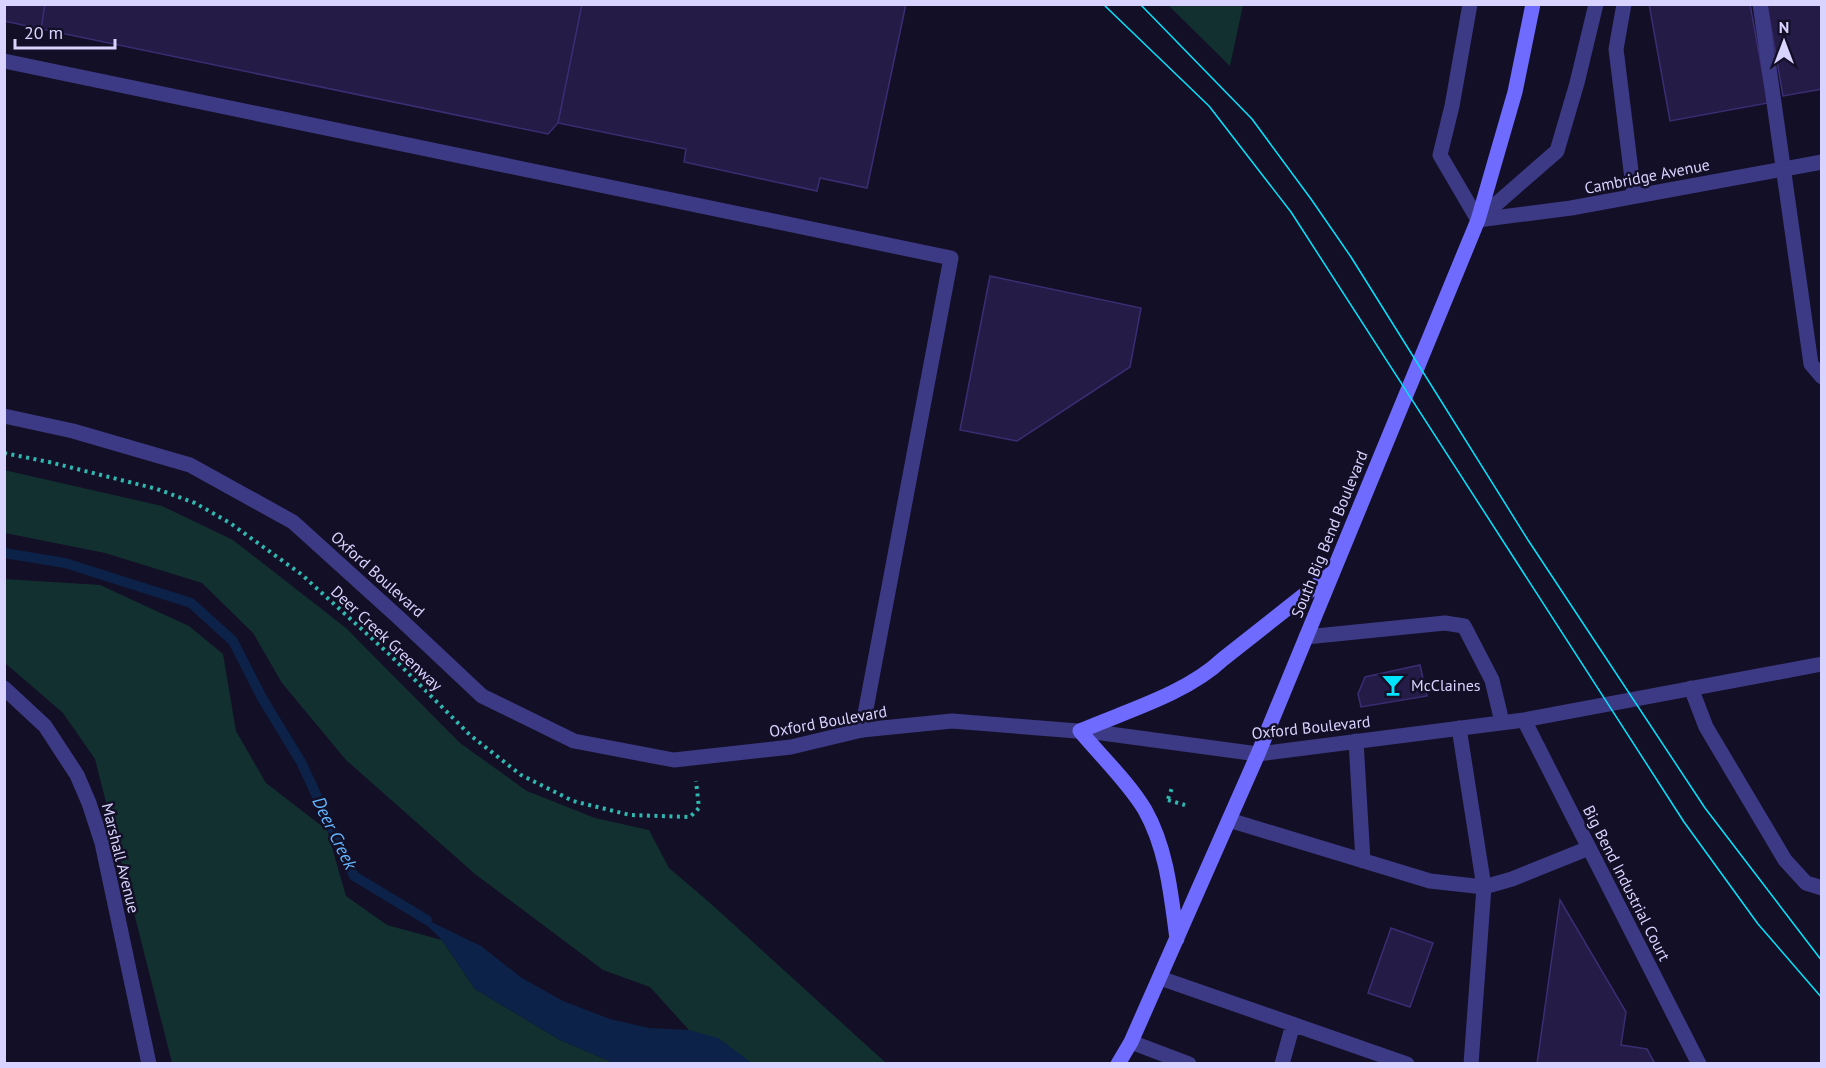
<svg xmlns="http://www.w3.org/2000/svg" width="1826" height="1068" viewBox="0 0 1826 1068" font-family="'PT Sans',sans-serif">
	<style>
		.green { fill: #12302f }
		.water { fill: #0c2248 }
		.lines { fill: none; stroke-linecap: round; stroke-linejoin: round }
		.stream { stroke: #0c2248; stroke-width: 10 }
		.building { fill: #241b47; stroke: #3b2d73; stroke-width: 1.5 }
		.path { stroke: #2fb8b0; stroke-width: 4; stroke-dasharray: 3 4.5; stroke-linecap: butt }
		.service { stroke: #3d3a85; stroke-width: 15 }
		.minor { stroke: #3d3a85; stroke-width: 15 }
		.tertiary { stroke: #3d3a85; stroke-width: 15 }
		.secondary { stroke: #6f6bff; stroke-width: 15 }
		.tram { stroke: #00e5ff; stroke-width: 1.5 }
		.labels { text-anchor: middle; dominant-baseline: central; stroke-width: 5; stroke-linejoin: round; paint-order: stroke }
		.street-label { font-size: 16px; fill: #d9d4ff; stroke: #130f26 }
		.poi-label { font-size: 16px; fill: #d9d4ff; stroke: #130f26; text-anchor: start }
		.water-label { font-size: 18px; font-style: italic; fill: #62b6ff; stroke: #130f26 }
	</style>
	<rect width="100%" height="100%" fill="#130f26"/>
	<path class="green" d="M1168,5H1243L1230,66Z
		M4,470L162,506L233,540L346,628L460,743L527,791L595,818L649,830L669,868L709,902L886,1063H698L689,1030L650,987L603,970L475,874L346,760L282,683L253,633L202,583L105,553L5,533Z
		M4,579L100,585L189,626L223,654L236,731L266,783L327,830L346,896L387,925L442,940L475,989L560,1040L614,1063H172L95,759L63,713L5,663Z"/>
	<path class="water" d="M415,914L481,946L522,978L563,1001L610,1019L649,1028L689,1030L718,1038L752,1063H614L560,1040L475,989L442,940Z"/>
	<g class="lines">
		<path class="stream" d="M4,553L65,563L191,603L233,641L262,698L301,762L354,876L427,920"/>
	</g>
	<path class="building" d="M4,4H45L41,29L4,21Z
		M45,4H582L558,123L548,134L41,29Z
		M582,4H906L867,188L820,178L817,191L684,162L686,149L558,123Z
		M1649,4H1750L1768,103L1670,121Z
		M1767,4H1822V89L1783,96Z
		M990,276L1141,308L1130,367L1017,441L960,430Z
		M1420,665L1427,696L1361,707L1358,694L1365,677Z
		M1560,900L1626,1012L1621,1045L1647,1049L1655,1064H1537Z
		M1391,928L1433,943L1410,1007L1368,993Z"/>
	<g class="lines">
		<path class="path" d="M4,453L49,462L157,489L195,503L230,523L301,574L389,654L470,735L521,775L573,801L630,815L690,817L699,808L696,781
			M1168,799L1173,785
			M1168,800L1185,805"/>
		<path class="service" d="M1624,4L1616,49L1634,195
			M1760,4L1811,364L1822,377
			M4,61L951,258L862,730
			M1306,637L1445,623L1464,626L1492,680L1502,722
			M1691,688L1706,727L1785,860L1806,883L1822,888
			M1459,728L1484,887L1471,1064
			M1356,741L1363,861
			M1229,820L1430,881L1484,887L1512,879L1589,848
			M1160,978L1407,1064
			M1131,1042L1189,1064
			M1282,1064L1293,1024"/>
		<path class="minor" d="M1478,220L1571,208L1822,162
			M4,416L73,431L190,465L293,522L398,617L482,696L574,741L674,760L791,747L862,730L952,721L1102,733L1258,754L1524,720L1822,664
			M1524,720L1699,1064"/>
		<path class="tertiary" d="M1470,4L1452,106L1440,155L1478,220L1557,151L1577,83L1596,4
			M4,688L45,726L77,775L89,803L102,843L149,1064"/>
		<path class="secondary" d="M1177,939C1171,895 1167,849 1145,810C1129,783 1100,755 1080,731C1126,711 1186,694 1223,659L1332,573
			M1118,1064L1131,1042L1258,754L1478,220L1515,92L1533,4"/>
		<path class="tram" d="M1103,4L1209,106L1291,212L1684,822L1758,924L1822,998
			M1140,4L1252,119L1311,199L1351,257L1528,540L1705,808L1822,961"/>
	</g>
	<defs>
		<g id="bar-bare" transform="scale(1.8)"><path d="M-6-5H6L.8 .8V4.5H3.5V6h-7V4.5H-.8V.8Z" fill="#00e5ff" stroke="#130f26" stroke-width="2.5" paint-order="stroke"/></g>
	</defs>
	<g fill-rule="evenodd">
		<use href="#bar-bare" x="1393" y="685"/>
	</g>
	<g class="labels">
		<g class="street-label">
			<text transform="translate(1647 176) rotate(-11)">Cambridge Avenue</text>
			<text transform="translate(1329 534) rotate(-68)">South Big Bend Boulevard</text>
			<text transform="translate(378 574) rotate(42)">Oxford Boulevard</text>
			<text transform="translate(387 638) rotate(43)">Deer Creek Greenway</text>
			<text transform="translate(828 721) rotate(-10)">Oxford Boulevard</text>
			<text transform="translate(1311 727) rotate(-6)">Oxford Boulevard</text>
			<text transform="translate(121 858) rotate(76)">Marshall Avenue</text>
			<text transform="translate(1627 883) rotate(63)">Big Bend Industrial Court</text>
		</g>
		<g class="poi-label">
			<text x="1411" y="685">McClaines</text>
		</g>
		<g class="water-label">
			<text transform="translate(335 833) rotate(64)">Deer Creek</text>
		</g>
	</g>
	<rect width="1826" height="1068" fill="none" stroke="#d9d4ff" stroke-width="12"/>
	<g transform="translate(1784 42)" stroke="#130f26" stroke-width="4.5" paint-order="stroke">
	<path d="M0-4.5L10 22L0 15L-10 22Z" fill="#d9d4ff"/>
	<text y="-9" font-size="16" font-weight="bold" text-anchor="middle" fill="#d9d4ff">N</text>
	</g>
	<path d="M15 39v9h100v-9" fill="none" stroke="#d9d4ff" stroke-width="3"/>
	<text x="24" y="39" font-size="18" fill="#d9d4ff" stroke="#130f26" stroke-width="4.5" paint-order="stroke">20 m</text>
</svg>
